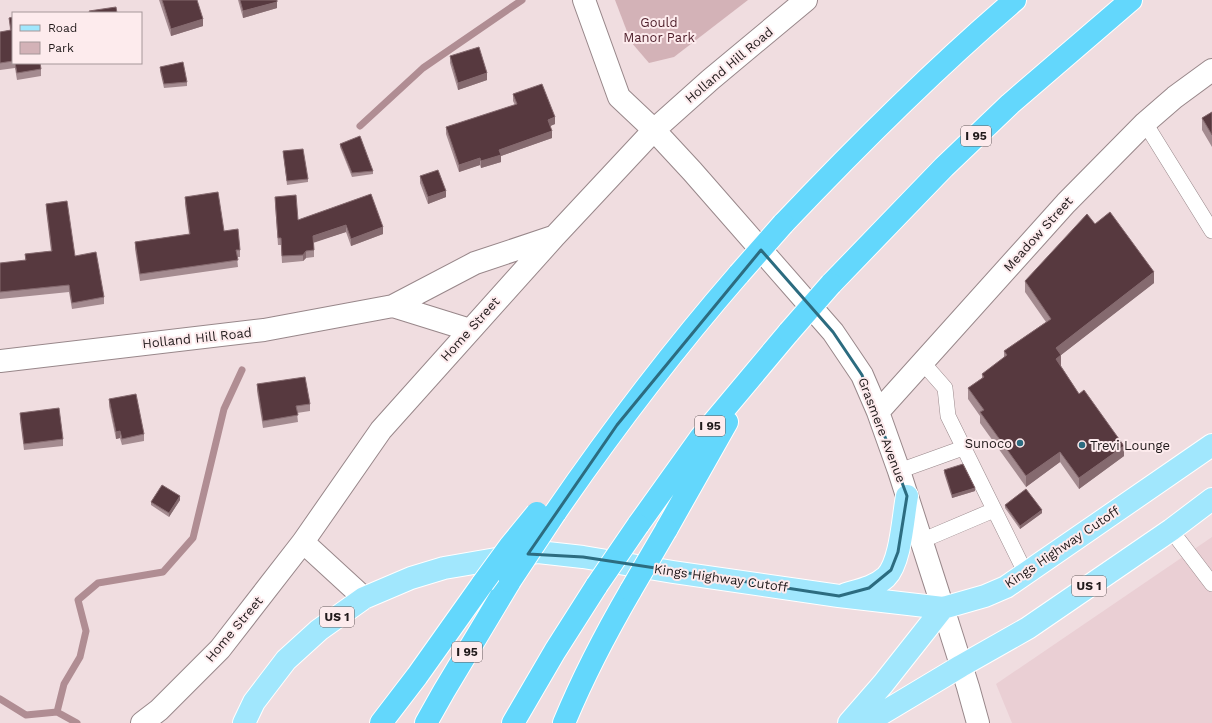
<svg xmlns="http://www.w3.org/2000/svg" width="1212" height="723" viewBox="0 0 1212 723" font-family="'Work Sans',sans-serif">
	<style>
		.built { fill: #eacfd4 }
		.green { fill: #d3b2b7 }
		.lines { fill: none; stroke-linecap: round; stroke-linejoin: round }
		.stream { stroke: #b08d93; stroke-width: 7 }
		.service-casing { stroke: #98878a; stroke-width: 16 }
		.minor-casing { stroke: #98878a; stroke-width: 24 }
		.tertiary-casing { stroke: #98878a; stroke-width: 24 }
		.primary-casing { stroke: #fff; stroke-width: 24 }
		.motorway-casing { stroke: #fff; stroke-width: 24 }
		.service { stroke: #fff; stroke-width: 15 }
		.minor { stroke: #fff; stroke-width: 22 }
		.tertiary { stroke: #fff; stroke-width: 22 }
		.primary { stroke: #a1e7fd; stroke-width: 22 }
		.motorway { stroke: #63d7fc; stroke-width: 22 }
		.motorway-bridge-casing { stroke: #fff; stroke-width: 24; stroke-linecap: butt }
		.motorway-bridge { stroke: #63d7fc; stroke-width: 22 }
		.wall { fill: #a48b90 }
		.shaded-wall { fill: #856a6f }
		.building { fill: #57393f; stroke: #856a6f }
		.marked { fill: none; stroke: #2c6c80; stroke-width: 3; stroke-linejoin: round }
		.poi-dot { fill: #2c6c80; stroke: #fdebed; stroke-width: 1.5 }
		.labels { text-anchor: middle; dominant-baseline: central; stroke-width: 4; stroke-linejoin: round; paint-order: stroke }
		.shield { fill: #fdebed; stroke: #63595a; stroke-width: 1 }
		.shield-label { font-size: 12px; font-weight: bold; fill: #211a1b }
		.park-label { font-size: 13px; fill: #4e1e2a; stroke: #fdebed }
		.street-label { font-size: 13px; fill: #211a1b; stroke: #fdebed }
		.poi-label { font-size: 13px; fill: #211a1b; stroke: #fdebed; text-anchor: end }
	</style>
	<rect width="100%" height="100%" fill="#f0dde0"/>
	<path class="built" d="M1212,537V723H1012L996,684Z"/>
	<path class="green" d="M615,0H748L674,57L649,63L631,42Z"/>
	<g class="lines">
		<path class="stream" d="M360,126L423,68L522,0
			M0,699L26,715L57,712L77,723
			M57,712L64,684L80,657L86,631L78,600L98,583L163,572L193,538L224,409L242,370"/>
		<g class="service-casing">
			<path id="service" d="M1145,123L1212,231
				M923,363L945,388L948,416L1026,574
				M899,471L963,448
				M1171,530L1212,584
				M921,541L994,510"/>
		</g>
		<g class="minor-casing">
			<path id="minor" d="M584,0L619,97L654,130L692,171L833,332L862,375L878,412L899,471L943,608
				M393,306L470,330
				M0,361L264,330L393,306L475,263L553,237
				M878,412L1066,203L1145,123L1175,97L1212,70
				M303,542L364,598
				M142,723L159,710L220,649L303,542L381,430L554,237L654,130L710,80L806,0"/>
		</g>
		<g class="tertiary-casing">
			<path id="tertiary" d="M943,608L968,687L978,723"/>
		</g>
		<g class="primary-casing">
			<path id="primary" d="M846,594C860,590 875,587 886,577C901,562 903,517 907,496
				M244,723L254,702L286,660L319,630L364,598L411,578L444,568L538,552L583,557L673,572L839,596L943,608L985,596L1006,587L1212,445
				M849,723L883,684L943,608
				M866,723L961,666L1028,628L1171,530L1212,499"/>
		</g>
		<g class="motorway-casing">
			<path id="motorway" d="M783,224C857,146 933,70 1015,0
				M831,284L944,167L1010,104L1131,0
				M555,513C612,430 673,350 739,274
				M638,525L701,437L789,332
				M666,530L727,422
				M381,723L417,676L483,583
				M426,723L444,691L510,581
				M513,723L555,651L597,585
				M564,723C583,677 606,633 631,590"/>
		</g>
		<use href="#service" class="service"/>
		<use href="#minor" class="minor"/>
		<use href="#tertiary" class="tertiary"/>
		<use href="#primary" class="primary"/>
		<use href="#motorway" class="motorway"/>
		<g class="motorway-bridge-casing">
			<path id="motorway-bridge" d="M739,274L783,224
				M789,332L831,284
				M510,581L555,513
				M483,583L510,546L537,513
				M597,585L638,525
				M631,590L666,530"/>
		</g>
		<use href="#motorway-bridge" class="motorway-bridge"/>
	</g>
	<path class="wall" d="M159,0H197L203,26L171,36Z
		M238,0H277V8L243,18Z
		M13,17V63H40L41,69V76L17,80L15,68L0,70V32L10,30L9,18Z
		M450,56L487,80L458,90L450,63Z
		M160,67L187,82V86L164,88L160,71Z
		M513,94L555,124L550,126L552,138L501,156V162L481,168L480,165L459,172L446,134V127L515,105L513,101Z
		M1212,112V147L1202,130V118Z
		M340,144L373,171V174L352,177L340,147Z
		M283,151L308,179V182L287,185Z
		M420,176L446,197L428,204L420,183Z
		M371,194L383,234L351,246L346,232L314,242V257L306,258L303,261L282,263L281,245H278L275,204V197L298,220Z
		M185,197L224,231L240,250V257H237L238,267L140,281L135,249V242L189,234L185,204Z
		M46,204L75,256L104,297V304L72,309L69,292L0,299V263L25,261V254L51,251L46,210Z
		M1095,224L1154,283L1061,355V366L1079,394L1124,456L1079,489L1060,462L1026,487L980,423V416L968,399V388L982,378V374L1004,358V351L1046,322L1025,292V281Z
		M257,384L310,404V411L297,413L298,422L263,428L257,391Z
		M109,399L144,434V441L122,445L120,438L116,439L109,406Z
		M20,413L63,439V446L24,450L20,420Z
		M944,470L975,491L952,498L944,473Z
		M180,500L169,517L151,505V502Z
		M1005,505L1042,513L1020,529L1005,508Z"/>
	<path class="shaded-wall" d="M277,2V8L243,18V11Z
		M203,19V26L171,36V29Z
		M487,73V80L458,90V83Z
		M555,117V124L548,127V120Z
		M552,131V138L501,156V162L481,168V161L499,150Z
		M480,158V165L459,172V165Z
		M446,191V197L428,204V197Z
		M346,225V232L313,243V236Z
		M383,227V234L351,246V239Z
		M306,251V258L303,261V255Z
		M1154,272V283L1061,355V366L1056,369V348Z
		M120,431V438L116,439V432Z
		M1124,446V456L1079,489V478Z
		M1060,452V462L1026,487V476Z
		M975,488V491L952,498V495Z
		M180,496V500L169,517V513Z
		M1042,510V513L1020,529V526Z"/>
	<path class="building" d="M162,0H197L203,19L171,29Z
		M240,0H277V2L243,11Z
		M116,7L117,13H90L89,11Z
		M13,17V61L0,63V32L11,30L9,18Z
		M479,47L487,73L458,83L450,56Z
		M183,62L187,82L164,84L160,67Z
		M15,63H40L41,69L17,73Z
		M542,84L555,117L548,120L552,131L499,150L501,155L481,161L480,158L459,165L446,127L517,104L513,94Z
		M1212,112V135L1202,118Z
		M360,136L373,171L352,173L340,144Z
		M303,149L308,179L287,181L283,151Z
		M438,170L446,191L428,197L420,176Z
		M218,192L224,231L238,229L240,250H236L238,260L140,274L135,242L190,234L185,197Z
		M371,194L383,227L351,239L346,225L313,236L314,250L306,251L303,255L282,256L281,238H278L275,197L296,195L298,220Z
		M67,201L75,256L96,252L104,297L72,303L69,285L0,292V263L26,260L25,254L52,251L46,204Z
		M1110,212L1154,272L1056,348L1061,355L1056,359L1079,394L1084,390L1124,446L1079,478L1060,452L1026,476L980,412L984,410L968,388L984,377L982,374L1007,355L1004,351L1051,319L1025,281L1087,214L1095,224Z
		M305,377L310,404L296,406L298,415L263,421L257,384Z
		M136,394L144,434L122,439L120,431L116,432L109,399Z
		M59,408L63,439L24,444L20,413Z
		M963,464L975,488L952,495L944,470Z
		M162,485L180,496L169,513L151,502Z
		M1026,489L1042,510L1020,526L1005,505Z"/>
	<path class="marked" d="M761,250L833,332L862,375L907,496L898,552L891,570L869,588L839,596L583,557L528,554L617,425Z"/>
	<g class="poi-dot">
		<circle cx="1020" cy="443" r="4"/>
		<circle cx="1082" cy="445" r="4"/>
	</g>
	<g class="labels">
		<g class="shield">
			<rect x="961" y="126" width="30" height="20" rx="3"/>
			<rect x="695" y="416" width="30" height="20" rx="3"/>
			<rect x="1072" y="576" width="34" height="20" rx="3"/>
			<rect x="320" y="607" width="34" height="20" rx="3"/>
			<rect x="452" y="642" width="30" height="20" rx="3"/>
		</g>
		<g class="shield-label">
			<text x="976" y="136">I 95</text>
			<text x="710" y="426">I 95</text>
			<text x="1089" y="586">US 1</text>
			<text x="337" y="617">US 1</text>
			<text x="467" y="652">I 95</text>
		</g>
		<g class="park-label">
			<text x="659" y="22">Gould<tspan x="659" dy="15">Manor Park</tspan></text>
		</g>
		<g class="street-label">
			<text transform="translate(729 65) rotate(-40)">Holland Hill Road</text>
			<text transform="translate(1038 234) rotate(-48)">Meadow Street</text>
			<text transform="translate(470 329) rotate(-48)">Home Street</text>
			<text transform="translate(197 338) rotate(-6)">Holland Hill Road</text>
			<text transform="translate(882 430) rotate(69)">Grasmere Avenue</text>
			<text transform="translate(1062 547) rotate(-34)">Kings Highway Cutoff</text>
			<text transform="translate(721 578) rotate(8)">Kings Highway Cutoff</text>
			<text transform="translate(234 629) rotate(-50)">Home Street</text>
		</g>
		<g class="poi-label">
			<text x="1012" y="443">Sunoco</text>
			<text x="1090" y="445" text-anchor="start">Trevi Lounge</text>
		</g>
	</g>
	<rect x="12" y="12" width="130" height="52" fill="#fdebed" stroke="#a59799"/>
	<rect x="20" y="25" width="20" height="6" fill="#a1e7fd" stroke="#a59799"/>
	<text x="48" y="32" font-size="12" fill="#211a1b">Road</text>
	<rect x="20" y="42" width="20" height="12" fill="#d3b2b7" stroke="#a59799"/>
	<text x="48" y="52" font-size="12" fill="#211a1b">Park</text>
</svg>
